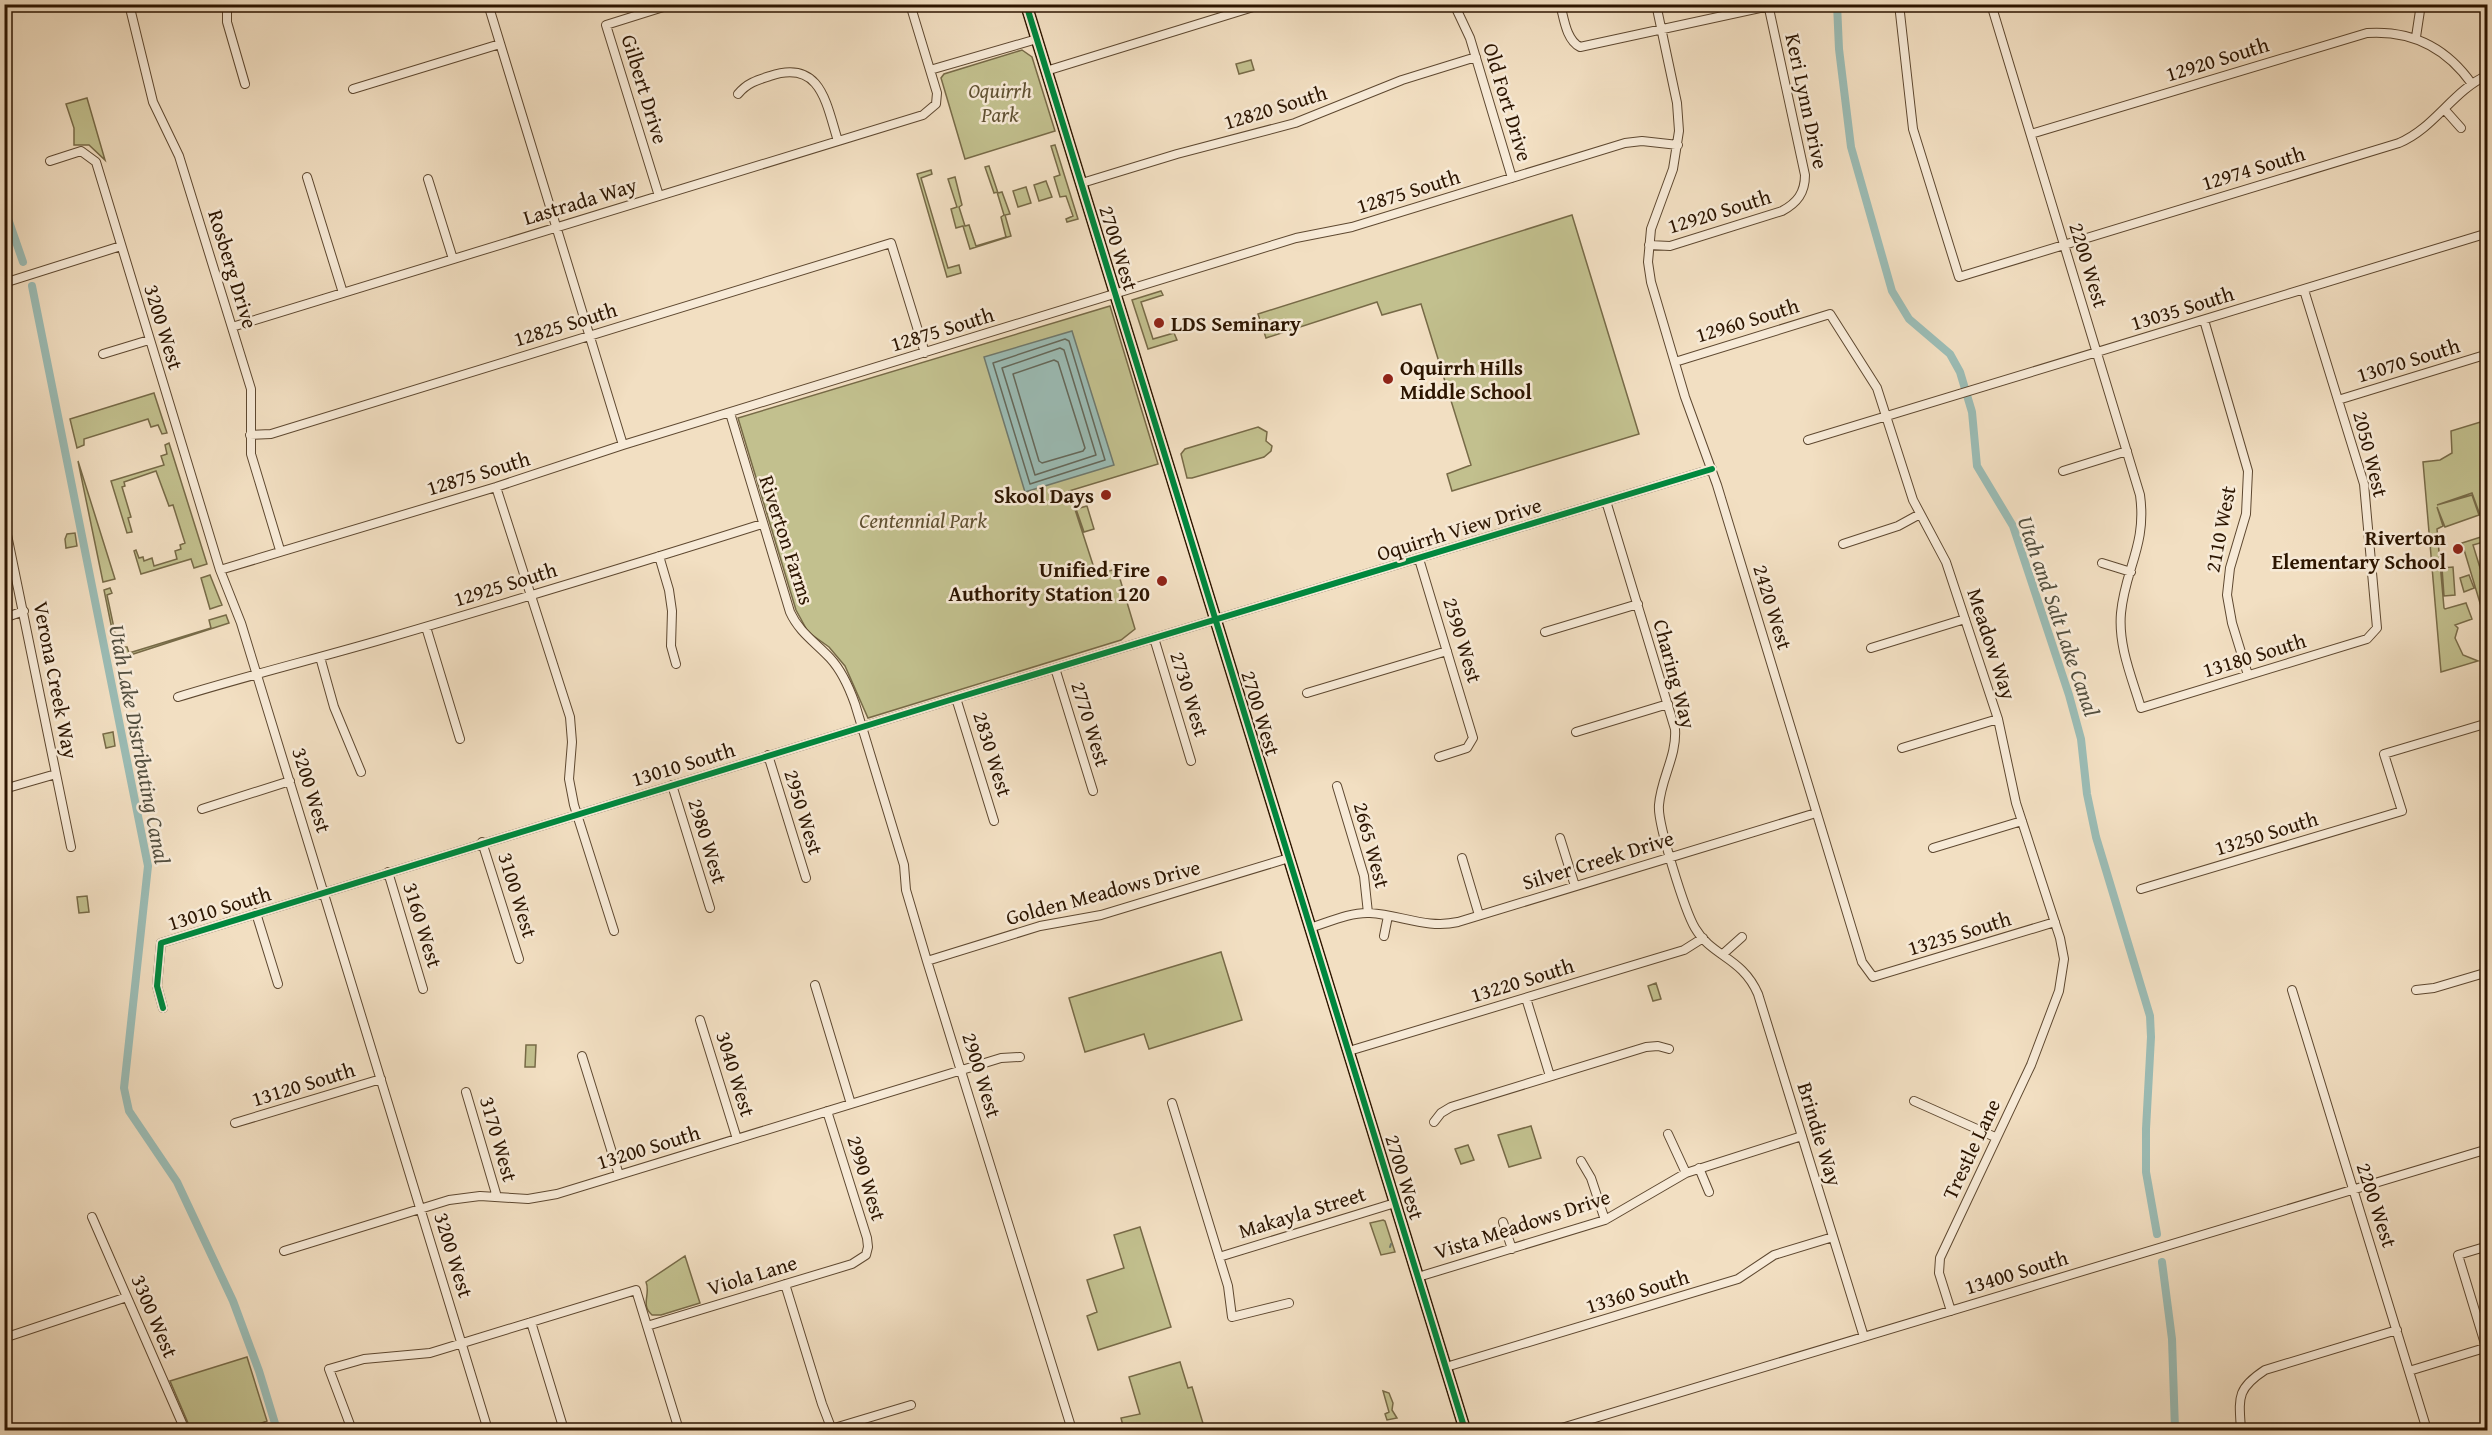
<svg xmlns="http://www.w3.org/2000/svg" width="2492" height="1435" viewBox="0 0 2492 1435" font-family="'Gentium Book Plus',serif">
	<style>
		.green { fill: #c2c08e; stroke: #776a47; stroke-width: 1.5 }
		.water { fill: #9bbcb5; stroke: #6f796d; stroke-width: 1.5 }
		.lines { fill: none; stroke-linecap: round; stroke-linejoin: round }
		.shore { stroke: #64685a; stroke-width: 1.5 }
		.stream { stroke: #6f796d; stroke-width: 2 }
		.canal { stroke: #9bbcb5; stroke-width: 8 }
		.minor-casing { stroke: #5e4830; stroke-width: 10 }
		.major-casing { stroke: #2c1500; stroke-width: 13 }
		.minor { stroke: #f7ead7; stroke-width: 8 }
		.major { stroke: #e9c081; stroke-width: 10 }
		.cycleway-casing { stroke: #f7ead7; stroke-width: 10 }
		.cycleway { stroke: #00873e; stroke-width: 6 }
		.poi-dot { fill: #8f2418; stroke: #f7ead7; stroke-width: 2 }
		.labels { text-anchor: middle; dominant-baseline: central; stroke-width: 5; stroke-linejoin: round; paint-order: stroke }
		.street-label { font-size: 21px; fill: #2c1500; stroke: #f7ead7 }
		.park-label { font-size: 21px; font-style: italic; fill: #605132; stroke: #f7ead7 }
		.poi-label { font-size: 21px; font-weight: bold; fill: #2c1500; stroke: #f7ead7; text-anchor: end }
		.water-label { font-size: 22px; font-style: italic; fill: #534f3f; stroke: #f7ead7 }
	</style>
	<rect width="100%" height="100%" fill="#f2dfc2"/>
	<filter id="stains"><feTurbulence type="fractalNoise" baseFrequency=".00333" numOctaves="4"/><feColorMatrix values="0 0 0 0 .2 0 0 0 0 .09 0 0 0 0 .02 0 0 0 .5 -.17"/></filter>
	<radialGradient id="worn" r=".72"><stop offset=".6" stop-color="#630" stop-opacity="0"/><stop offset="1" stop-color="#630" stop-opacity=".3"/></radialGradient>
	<path class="green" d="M1022,50L1032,57L1055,131L965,159L941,78L944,74Z
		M1251,60L1254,70L1239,74L1236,64Z
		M87,98L105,160L89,145H74V128L66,104Z
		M1055,145L1078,219L1067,222L1066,219L1073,216L1066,196L1060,197L1054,177L1060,175L1051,146Z
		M989,166L998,193L1002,192L1010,214L1005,215L1011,236L970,249L963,226L956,228L951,209L957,207L948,179L955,177L962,205L959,207L965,226L969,225L976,246L1006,237L1001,217L1004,215L997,192L994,193L985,167Z
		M931,170L932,174L921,178L948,268L959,265L961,273L947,277L917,174Z
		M1046,181L1052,197L1039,201L1034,185Z
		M1026,187L1031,203L1018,207L1013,191Z
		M1572,215L1639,434L1452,491L1447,474L1471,465L1421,304L1382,315L1377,302L1266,338L1258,314Z
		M1161,291L1163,295L1141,302L1153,339L1174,333L1177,340L1148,349L1132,300Z
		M1110,306L1158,464L1069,491L1096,574L1117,569L1135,629L1121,640L868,718L845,666L829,647L808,632L796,610L738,418Z
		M154,393L167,433L162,434L158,425L151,427L148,419L84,439V445L77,448L70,419Z
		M2487,420V513L2480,515L2472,493L2437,505L2472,495L2479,515L2445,527L2437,507L2443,526L2437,529L2444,608L2445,609L2466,603L2472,619L2455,625L2458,628L2455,638L2463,655L2478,661L2441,672L2423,462L2440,460L2452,453L2451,431Z
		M1258,427L1267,432L1266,441L1272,446L1271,451L1264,457L1192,478H1187L1181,454L1185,449Z
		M169,443L207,564L194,568L191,559L141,574L134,551L136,550L139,558L143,557L144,561L152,558L154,566L177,559L175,551L181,549L180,545L185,543L173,505L169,506L156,471L124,482L125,486L122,487L131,517L128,518L132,532L127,533L111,481L164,465L161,456L167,454L165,445Z
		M78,461L115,579L103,582Z
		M1087,506L1094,529L1084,532L1076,509Z
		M75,533L77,546L66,548L65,539L67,534Z
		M2487,535V541L2473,545L2481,571L2487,570V582L2484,583L2487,594V613H2483L2462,543Z
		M2453,567L2455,595L2444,596L2442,568Z
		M210,575L222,605L210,609L201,578Z
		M2469,575L2474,588L2464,592L2460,578Z
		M110,588L112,593L107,595L118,647H127L129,653L211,628L209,620L226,615L229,623L118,659L104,590Z
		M113,732L115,746L106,748L103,734Z
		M87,896L89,912L79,913L77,897Z
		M1221,952L1242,1020L1149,1049L1144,1034L1085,1052L1069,998Z
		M1656,983L1661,999L1653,1001L1648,986Z
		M526,1045H536L535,1067H525Z
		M1531,1126L1541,1158L1509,1167L1498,1135Z
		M1468,1145L1474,1160L1461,1164L1455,1149Z
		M1383,1220L1385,1221L1395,1252L1381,1255L1370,1223Z
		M1140,1227L1171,1327L1098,1350L1087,1316L1097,1312L1087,1280L1124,1268L1114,1235Z
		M685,1256L700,1303L661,1315H652C640,1305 651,1294 646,1282Z
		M247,1357L267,1421L243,1430H191L170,1381Z
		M1180,1362L1188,1388L1192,1387L1205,1430H1124L1121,1418L1140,1414L1129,1377Z
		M1383,1391L1389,1393L1393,1403L1392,1410L1397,1418L1387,1420L1385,1414L1389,1412Z"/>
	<path class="water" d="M1072,331L1114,465L1025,492L984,357Z"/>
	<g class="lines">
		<path class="shore" d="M1065,339L1069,341L1105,460L1030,484L993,363Z
			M1060,348L1064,350L1096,455L1035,475L1002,368Z
			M1054,360L1058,362L1085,448L1083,451L1042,463L1039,461L1013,374Z"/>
		<path class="stream" d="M1390,1247L1391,1244"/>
		<path class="canal" d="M1837,4L1839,49L1851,147L1892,291L1909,319L1950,354L1960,372L1972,412L1977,466L2013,526L2069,695L2081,739L2087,794L2096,837L2150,1016L2151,1037L2146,1129V1172L2157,1234
			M4,207L23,262
			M32,286L148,866L124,1088L129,1111L177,1182L233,1301L259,1371L277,1430
			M2162,1262L2172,1339L2175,1430"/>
		<g class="minor-casing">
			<path id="minor" d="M129,4L153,102L179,156L251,389V454L280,550
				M227,4V22L245,84
				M244,4L264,7L275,4
				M488,4L623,445
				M1454,4L1470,38L1512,178
				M1560,4C1564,18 1566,40 1580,47L1769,6
				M1656,4L1677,103L1679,131L1673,169L1651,229L1648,262L1651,282L1685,397L1717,485L1862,962L1873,977L2055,922
				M1899,4L1913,129L1959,277L2399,143C2435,128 2453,90 2488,75
				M1991,4L2140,495C2147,545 2125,569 2121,613C2118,646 2132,678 2141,708L2367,639L2377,628L2364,484L2304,290
				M2416,37L2421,4
				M930,70L1037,39
				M1046,71L1263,4
				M353,89L500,44
				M738,94C747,83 757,80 770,76C821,59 826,103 838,141
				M2445,110L2461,128
				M2031,134L2367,33C2412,30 2446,47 2472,84
				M50,161L81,151L96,162L220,570L241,623L488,1430
				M307,177L343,293
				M428,179L453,259
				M1082,183L1177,154L1295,123L1402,80L1476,57
				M659,196L606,25L673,4
				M1649,245L1670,246L1782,211C1797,203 1805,193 1805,175L1768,4
				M4,283L121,246
				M2204,320L2248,471L2246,514L2230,568L2227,595L2232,623L2248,675
				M232,327L923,115L936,104L937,93L910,4
				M103,354L149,340
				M1675,362L1830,314L1877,388L1913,500L1946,562L1998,719L2016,803L2060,938L2064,959L2059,991L2031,1065L1940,1258L1939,1273L1951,1311
				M2338,400L2488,354
				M730,413L790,612C799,632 815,642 830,658C842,671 849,687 855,704L904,865L906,890L927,961L1072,1430
				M250,435L271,434L891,243L925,353
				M1808,440L2488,233
				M2063,471L2127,451
				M496,487L570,717L572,742L569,779L574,805L614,931
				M1606,501L1675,729C1677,756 1661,778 1659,805C1657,823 1685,911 1695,928C1712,957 1742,957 1758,994L1864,1337
				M4,520L71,847
				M1843,544L1898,526L1920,514
				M659,556L669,590L672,611L671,646L676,664
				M1419,559L1473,738L1467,748L1439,757
				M2102,563L2131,572
				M220,570L496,487L623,445L1296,238L1352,227L1625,143L1642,141L1678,145
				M4,618L24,611
				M426,627L460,739
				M1545,632L1638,604
				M1154,638L1191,761
				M1871,648L1965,619
				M320,657L334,707L361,772
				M1055,668L1093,791
				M1307,693L1447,651
				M178,697C246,676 315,659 384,639C510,602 636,564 762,524
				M956,698L994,821
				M1576,732L1668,704
				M1902,748L1998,719
				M768,755L806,878
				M672,785L710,908
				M1337,786L1364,876L1368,913
				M4,789L56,774
				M202,809L290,781
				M1560,838L1575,886
				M482,842L519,959
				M1933,848L2022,821
				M1462,858L1479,915
				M388,872L423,989
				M2141,889L2402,811L2384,754L2488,723
				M256,913L278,984
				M1310,928C1329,922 1350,912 1370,913C1401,915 1427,929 1458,922L1816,813
				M1384,936L1388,916
				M1723,954L1742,937
				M927,961L1040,926L1101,915L1289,858
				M815,985L851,1104
				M2292,990L2427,1430
				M2416,990L2434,988L2488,972
				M1526,998L1550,1076
				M163,1008L157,986L161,943L950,700L1712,469
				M700,1020L737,1139
				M1349,1051L1684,950L1703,938
				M582,1056L619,1175
				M466,1092L497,1197
				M1914,1101L1995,1137
				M1172,1103L1228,1286L1232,1317L1289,1303
				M1434,1122L1441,1113L1451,1107L1646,1047L1658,1046L1669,1049
				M235,1123L381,1079
				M1668,1134L1686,1173
				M1581,1161L1591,1178L1605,1220
				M1699,1168L1709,1192
				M92,1217L185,1430
				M1503,1222L1512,1249
				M284,1251L449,1200L480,1196L528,1199L557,1194L1001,1058L1020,1057
				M1219,1257L1395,1203
				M1418,1277L1605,1220L1686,1173L1802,1136
				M785,1284L822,1404L832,1430
				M531,1322L564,1430
				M647,1326L852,1264L866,1255L868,1247L867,1238L827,1111
				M4,1338L127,1297
				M2486,1347L2458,1255L2488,1246
				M1446,1367L1738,1279L1774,1255L1833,1237
				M2409,1371L2488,1347
				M831,1429L911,1405
				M352,1430L329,1369L364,1359L430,1353L636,1290L679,1430
				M1555,1430L2488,1149
				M2241,1430C2239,1398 2236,1389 2265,1370L2397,1330"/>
		</g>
		<g class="major-casing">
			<path id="major" d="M1026,4L1465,1430"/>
		</g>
		<use href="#minor" class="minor"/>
		<use href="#major" class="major"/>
		<g class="cycleway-casing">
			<path id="cycleway" d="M1026,4L1465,1430
				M163,1008L157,986L161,943L950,700L1712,469"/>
		</g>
		<use href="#cycleway" class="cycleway"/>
	</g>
	<g class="poi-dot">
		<circle cx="1159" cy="323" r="6"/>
		<circle cx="1388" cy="379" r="6"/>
		<circle cx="1106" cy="495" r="6"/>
		<circle cx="2458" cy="549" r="6"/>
		<circle cx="1162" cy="581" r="6"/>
	</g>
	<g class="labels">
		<g class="street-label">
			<text transform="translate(2217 59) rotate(-17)">12920 South</text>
			<text transform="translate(645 89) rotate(73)">Gilbert Drive</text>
			<text transform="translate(1807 101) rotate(78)">Keri Lynn Drive</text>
			<text transform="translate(1508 102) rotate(73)">Old Fort Drive</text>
			<text transform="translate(1275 107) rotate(-17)">12820 South</text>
			<text transform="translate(2253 168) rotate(-17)">12974 South</text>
			<text transform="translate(1408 191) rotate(-17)">12875 South</text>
			<text transform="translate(580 201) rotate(-17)">Lastrada Way</text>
			<text transform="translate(1719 211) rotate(-17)">12920 South</text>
			<text transform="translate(1119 248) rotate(73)">2700 West</text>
			<text transform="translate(2089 265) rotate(73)">2200 West</text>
			<text transform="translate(233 269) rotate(73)">Rosberg Drive</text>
			<text transform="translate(2182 308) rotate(-17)">13035 South</text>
			<text transform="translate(1747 320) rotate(-17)">12960 South</text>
			<text transform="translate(565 324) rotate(-17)">12825 South</text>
			<text transform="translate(164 327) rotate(73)">3200 West</text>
			<text transform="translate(942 329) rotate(-17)">12875 South</text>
			<text transform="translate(2408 360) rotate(-17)">13070 South</text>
			<text transform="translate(2371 454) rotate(76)">2050 West</text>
			<text transform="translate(478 473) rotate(-17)">12875 South</text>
			<text transform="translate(1459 529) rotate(-17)">Oquirrh View Drive</text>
			<text transform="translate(2220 529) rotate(-79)">2110 West</text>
			<text transform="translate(787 540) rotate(72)">Riverton Farms</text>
			<text transform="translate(505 584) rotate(-17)">12925 South</text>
			<text transform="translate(1773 607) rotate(73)">2420 West</text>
			<text transform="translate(1463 640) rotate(73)">2590 West</text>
			<text transform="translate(1992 644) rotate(72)">Meadow Way</text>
			<text transform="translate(2254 655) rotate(-17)">13180 South</text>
			<text transform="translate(1675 674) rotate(75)">Charing Way</text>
			<text transform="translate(56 680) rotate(79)">Verona Creek Way</text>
			<text transform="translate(1190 694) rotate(73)">2730 West</text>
			<text transform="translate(1261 713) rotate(73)">2700 West</text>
			<text transform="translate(1091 724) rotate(73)">2770 West</text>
			<text transform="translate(993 754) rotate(73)">2830 West</text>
			<text transform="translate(683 764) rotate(-17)">13010 South</text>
			<text transform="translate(312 790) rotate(73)">3200 West</text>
			<text transform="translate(804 812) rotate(73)">2950 West</text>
			<text transform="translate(2266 833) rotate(-17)">13250 South</text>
			<text transform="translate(708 841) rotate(73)">2980 West</text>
			<text transform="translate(1372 845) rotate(75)">2665 West</text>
			<text transform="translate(1598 860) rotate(-17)">Silver Creek Drive</text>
			<text transform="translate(1103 892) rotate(-15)">Golden Meadows Drive</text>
			<text transform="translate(518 895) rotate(73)">3100 West</text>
			<text transform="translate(219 908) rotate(-17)">13010 South</text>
			<text transform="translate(423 925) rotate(73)">3160 West</text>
			<text transform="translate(1959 933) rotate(-17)">13235 South</text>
			<text transform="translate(1522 980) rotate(-17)">13220 South</text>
			<text transform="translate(736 1074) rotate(73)">3040 West</text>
			<text transform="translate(982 1075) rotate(73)">2900 West</text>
			<text transform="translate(303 1084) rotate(-17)">13120 South</text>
			<text transform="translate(1820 1134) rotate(73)">Brindie Way</text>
			<text transform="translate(499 1139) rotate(74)">3170 West</text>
			<text transform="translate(648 1147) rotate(-17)">13200 South</text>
			<text transform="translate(1971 1149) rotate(-65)">Trestle Lane</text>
			<text transform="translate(1405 1177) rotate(73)">2700 West</text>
			<text transform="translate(867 1178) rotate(73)">2990 West</text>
			<text transform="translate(2377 1205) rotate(72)">2200 West</text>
			<text transform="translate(1302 1212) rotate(-17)">Makayla Street</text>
			<text transform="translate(1522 1224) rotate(-18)">Vista Meadows Drive</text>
			<text transform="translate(454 1255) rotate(73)">3200 West</text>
			<text transform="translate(2016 1272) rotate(-17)">13400 South</text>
			<text transform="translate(752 1275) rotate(-17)">Viola Lane</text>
			<text transform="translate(1637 1291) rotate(-17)">13360 South</text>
			<text transform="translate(155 1316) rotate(67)">3300 West</text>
		</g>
		<g class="park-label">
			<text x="1000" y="90">Oquirrh<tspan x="1000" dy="24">Park</tspan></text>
			<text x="923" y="520">Centennial Park</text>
		</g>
		<g class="poi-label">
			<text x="1171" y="323" text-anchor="start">LDS Seminary</text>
			<text x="1400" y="367" text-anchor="start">Oquirrh Hills<tspan x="1400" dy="24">Middle School</tspan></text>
			<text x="1094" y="495">Skool Days</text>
			<text x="2446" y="537">Riverton<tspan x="2446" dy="24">Elementary School</tspan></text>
			<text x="1150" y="569">Unified Fire<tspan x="1150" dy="24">Authority Station 120</tspan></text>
		</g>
		<g class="water-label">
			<text transform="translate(2059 616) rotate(71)">Utah and Salt Lake Canal</text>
			<text transform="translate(140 744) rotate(79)">Utah Lake Distributing Canal</text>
		</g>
	</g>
	<rect width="2492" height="1435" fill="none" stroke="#f2dfc2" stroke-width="24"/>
	<rect x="6" y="6" width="2480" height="1423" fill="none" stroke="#2c1500" stroke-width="3"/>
	<rect x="12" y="12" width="2468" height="1411" fill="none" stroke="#2c1500" stroke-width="1.5"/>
	<rect width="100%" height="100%" filter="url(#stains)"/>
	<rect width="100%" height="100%" fill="url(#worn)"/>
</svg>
